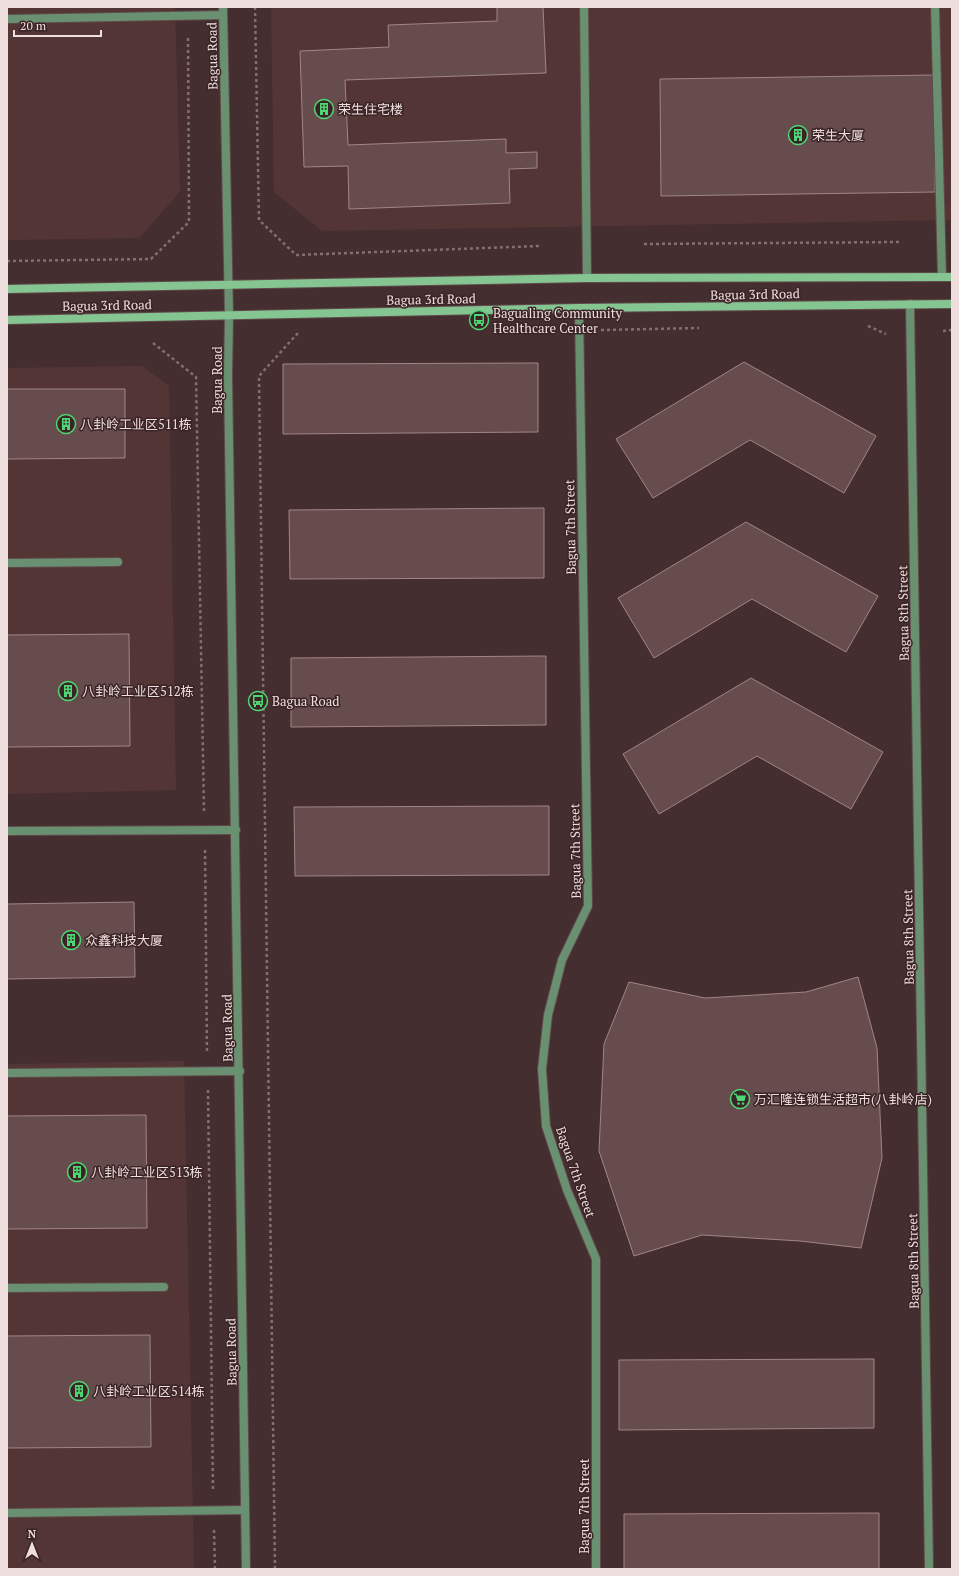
<svg xmlns="http://www.w3.org/2000/svg" width="959" height="1576" viewBox="0 0 959 1576" font-family="'PT Serif','Noto Sans SC',serif">
	<style>
		.built { fill: #543536 }
		.building { fill: #664c4d; stroke: #a28686 }
		.lines { fill: none; stroke-linecap: round; stroke-linejoin: round }
		.service-casing { stroke: #604a4b; stroke-width: 10 }
		.minor-casing { stroke: #604a4b; stroke-width: 10 }
		.tertiary-casing { stroke: #604a4b; stroke-width: 10 }
		.secondary-casing { stroke: #604a4b; stroke-width: 10 }
		.path { stroke: #846f70; stroke-width: 2.5; stroke-dasharray: 3 3; stroke-linecap: butt }
		.service { stroke: #699171; stroke-width: 8 }
		.minor { stroke: #699171; stroke-width: 8 }
		.tertiary { stroke: #699171; stroke-width: 8 }
		.secondary { stroke: #85c591; stroke-width: 8 }
		.labels { text-anchor: middle; dominant-baseline: central; stroke-width: 3; stroke-linejoin: round; paint-order: stroke }
		.street-label { font-size: 13px; fill: #eedede; stroke: #3b2425 }
		.poi-label { font-size: 13px; fill: #eedede; stroke: #3b2425; text-anchor: start }
	</style>
	<rect width="100%" height="100%" fill="#452e2f"/>
	<path class="built" d="M7,7H175L180,192L139,238L7,240Z
		M271,7H952V220L322,231L274,192Z
		M142,366L169,386L176,790L7,794V368Z
		M184,1061L194,1569H7V1064Z"/>
	<path class="building" d="M497,7H543L546,73L345,80L348,145L506,139V153L537,152V168L509,169L510,203L349,209L348,166L304,167L300,51L389,47L388,25L497,21Z
		M934,75L935,192L661,196L660,79Z
		M744,362L876,436L844,493L750,440L653,498L616,439Z
		M538,363V432L283,434V364Z
		M7,389H125V458L7,459Z
		M544,508V578L290,579L289,510Z
		M746,522L878,596L846,652L752,599L654,658L618,598Z
		M129,634L130,746L7,747V635Z
		M546,656V725L291,727V658Z
		M751,678L883,752L851,809L757,756L659,814L623,754Z
		M549,806V875L295,876L294,807Z
		M134,902L135,977L7,979V904Z
		M858,977L877,1048L882,1158L861,1248L800,1241L702,1235L634,1256L599,1151L604,1044L629,982L705,998L806,992Z
		M146,1115L147,1228L7,1229V1116Z
		M150,1335L151,1447L7,1448V1336Z
		M874,1359V1428L619,1430V1360Z
		M879,1513V1569H624V1514Z"/>
	<g class="lines">
		<g class="service-casing">
			<path id="service" d="M584,7L587,278"/>
		</g>
		<g class="minor-casing">
			<path id="minor" d="M935,7L942,277
				M7,19L223,15
				M910,304L929,1569
				M579,308L588,906L562,960L548,1015L542,1069L546,1126L567,1190L596,1259V1569
				M7,563L118,562
				M7,831L236,830
				M7,1073L240,1071
				M7,1288L164,1287
				M7,1513L245,1510"/>
		</g>
		<g class="tertiary-casing">
			<path id="tertiary" d="M223,7L229,315L228,376L246,1569"/>
		</g>
		<g class="secondary-casing">
			<path id="secondary" d="M7,289L587,278L952,277
				M7,320L579,308L952,304"/>
		</g>
		<path class="path" d="M255,7L259,220L296,255L539,246
			M644,244L899,242
			M7,261L151,259L189,222L188,35
			M868,326L886,334
			M601,330L699,328
			M943,331L952,330
			M153,343L196,377L204,811
			M205,850L207,1053
			M208,1090L213,1491
			M214,1530L215,1569
			M275,1569L259,376L297,334H299"/>
		<use href="#service" class="service"/>
		<use href="#minor" class="minor"/>
		<use href="#tertiary" class="tertiary"/>
		<use href="#secondary" class="secondary"/>
	</g>
	<defs>
		<g id="building-ring" transform="scale(1)"><circle r="9.5" fill="#3b2425" stroke="#4ed675" stroke-width="1.5"/><path d="M-4-6H4V6H1V3H-1V6H-4ZM-2.5-4.3h1.7v1.8h-1.7ZM.8-4.3h1.7v1.8H.8ZM-2.5-1h1.7V.8h-1.7ZM.8-1h1.7V.8H.8Z" fill="#4ed675"/></g>
		<g id="bus-ring" transform="scale(1)"><circle r="9.5" fill="#3b2425" stroke="#4ed675" stroke-width="1.5"/><path d="M-5-6H5V4H4V6H2V4H-2V6H-4V4H-5ZM-3.5-4V0h7V-4ZM-3.5 1.2v1.5H-2V1.2ZM2 1.2v1.5H3.5V1.2Z" fill="#4ed675"/></g>
		<g id="supermarket-ring" transform="scale(1)"><circle r="9.5" fill="#3b2425" stroke="#4ed675" stroke-width="1.5"/><path d="M-6-5.5h2.5l.6 2H6L4.5 2H-2.5L-4.4-4H-6ZM-1.5 3.2a1.3 1.3 0 1 0 .1 0ZM3 3.2a1.3 1.3 0 1 0 .1 0Z" fill="#4ed675"/></g>
	</defs>
	<g fill-rule="evenodd">
		<use href="#building-ring" x="324" y="109"/>
		<use href="#building-ring" x="798" y="135"/>
		<use href="#bus-ring" x="479" y="320"/>
		<use href="#building-ring" x="66" y="424"/>
		<use href="#building-ring" x="68" y="691"/>
		<use href="#bus-ring" x="258" y="701"/>
		<use href="#building-ring" x="71" y="940"/>
		<use href="#supermarket-ring" x="740" y="1099"/>
		<use href="#building-ring" x="77" y="1172"/>
		<use href="#building-ring" x="79" y="1391"/>
	</g>
	<g class="labels">
		<g class="street-label">
			<text transform="translate(212 56) rotate(-91)">Bagua Road</text>
			<text transform="translate(755 294) rotate(-1)">Bagua 3rd Road</text>
			<text transform="translate(431 299) rotate(-1)">Bagua 3rd Road</text>
			<text transform="translate(107 305) rotate(-1)">Bagua 3rd Road</text>
			<text transform="translate(217 380) rotate(-90)">Bagua Road</text>
			<text transform="translate(570 527) rotate(-91)">Bagua 7th Street</text>
			<text transform="translate(903 613) rotate(-91)">Bagua 8th Street</text>
			<text transform="translate(575 851) rotate(-91)">Bagua 7th Street</text>
			<text transform="translate(908 937) rotate(-91)">Bagua 8th Street</text>
			<text transform="translate(227 1028) rotate(-91)">Bagua Road</text>
			<text transform="translate(576 1172) rotate(71)">Bagua 7th Street</text>
			<text transform="translate(913 1261) rotate(-91)">Bagua 8th Street</text>
			<text transform="translate(231 1352) rotate(-91)">Bagua Road</text>
			<text transform="translate(584 1506) rotate(-90)">Bagua 7th Street</text>
		</g>
		<g class="poi-label">
			<text x="338" y="109">荣生住宅楼</text>
			<text x="812" y="135">荣生大厦</text>
			<text x="493" y="313">Bagualing Community<tspan x="493" dy="15">Healthcare Center</tspan></text>
			<text x="80" y="424">八卦岭工业区511栋</text>
			<text x="82" y="691">八卦岭工业区512栋</text>
			<text x="272" y="701">Bagua Road</text>
			<text x="85" y="940">众鑫科技大厦</text>
			<text x="754" y="1099">万汇隆连锁生活超市(八卦岭店)</text>
			<text x="91" y="1172">八卦岭工业区513栋</text>
			<text x="93" y="1391">八卦岭工业区514栋</text>
		</g>
	</g>
	<rect width="959" height="1576" fill="none" stroke="#eedede" stroke-width="16"/>
	<g transform="translate(32 1544)" stroke="#3b2425" stroke-width="3" paint-order="stroke">
	<path d="M0-3L7 15L0 10L-7 15Z" fill="#eedede"/>
	<text y="-6" font-size="11" font-weight="bold" text-anchor="middle" fill="#eedede">N</text>
	</g>
	<path d="M14 30v6h87v-6" fill="none" stroke="#eedede" stroke-width="2"/>
	<text x="20" y="30" font-size="12" fill="#eedede" stroke="#3b2425" stroke-width="3" paint-order="stroke">20 m</text>
</svg>
